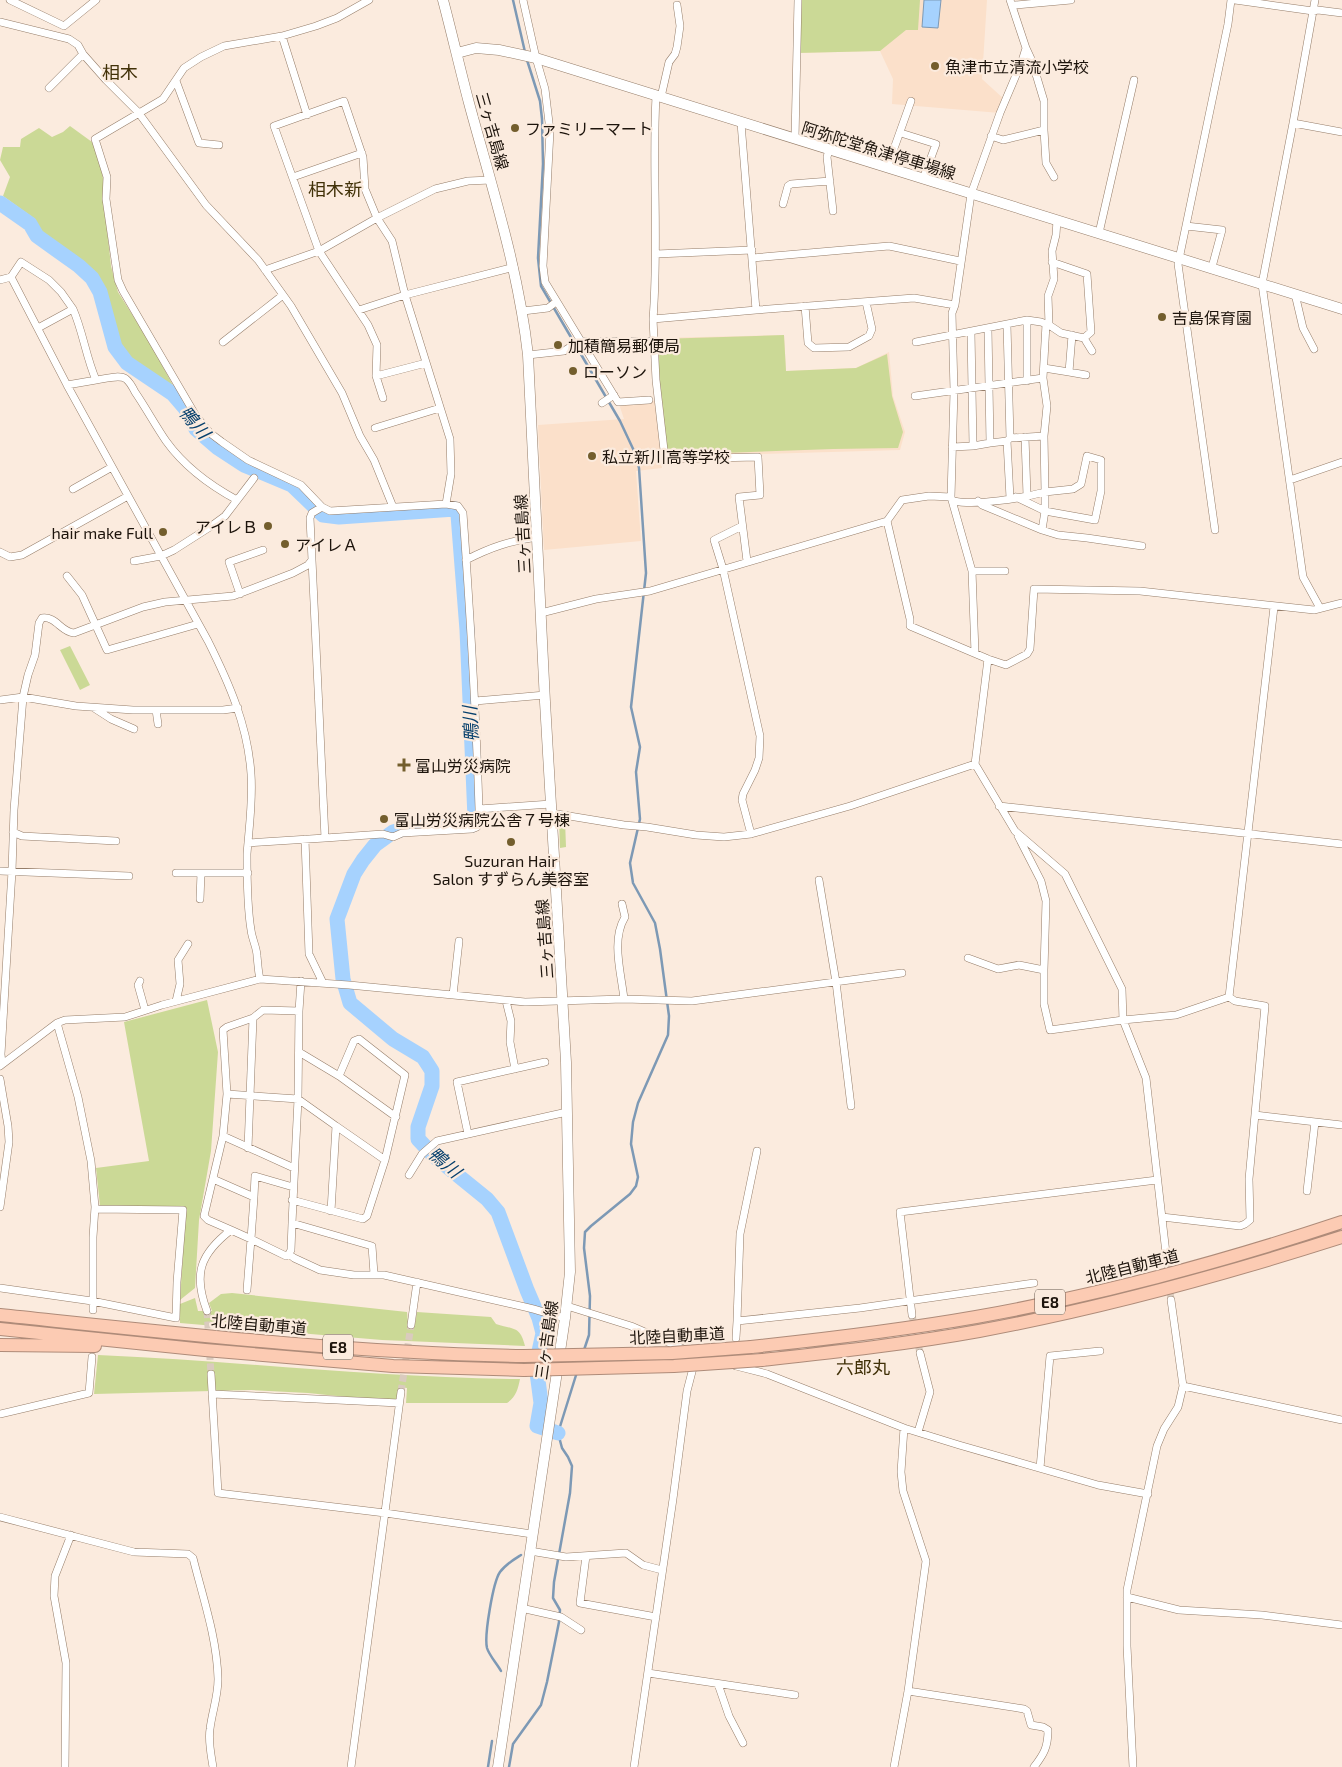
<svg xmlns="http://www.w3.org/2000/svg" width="1342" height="1767" viewBox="0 0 1342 1767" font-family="'Exo 2','Noto Sans JP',sans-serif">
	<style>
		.built { fill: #fbe0ca }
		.green { fill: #cbd996 }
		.water { fill: #a6d2fe; stroke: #7d99b5 }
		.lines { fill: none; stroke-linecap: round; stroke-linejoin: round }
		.stream { stroke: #7d99b5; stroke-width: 2.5 }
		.river { stroke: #a6d2fe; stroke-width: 15 }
		.street-tunnel { stroke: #dacbbe; stroke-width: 7; stroke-dasharray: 7 3.5; stroke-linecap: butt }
		.street-casing { stroke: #957d69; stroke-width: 8 }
		.secondary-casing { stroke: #957d69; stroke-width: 11 }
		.highway-casing { stroke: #ae8b79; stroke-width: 14 }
		.street { stroke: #fff; stroke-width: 7 }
		.secondary { stroke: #fff; stroke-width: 10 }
		.highway { stroke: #fccbb3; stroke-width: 12 }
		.highway-bridge-casing { stroke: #ae8b79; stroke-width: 14; stroke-linecap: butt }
		.highway-bridge { stroke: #fccbb3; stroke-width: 12 }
		.poi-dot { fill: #735e2d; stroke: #fbebde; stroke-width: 2 }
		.labels { text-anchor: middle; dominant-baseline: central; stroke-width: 4.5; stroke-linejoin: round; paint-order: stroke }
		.shield { fill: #fbebde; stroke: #60544b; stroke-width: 1 }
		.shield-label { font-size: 15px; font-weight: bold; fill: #1d140c }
		.poi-label { font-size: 16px; fill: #1d140c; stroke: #fbebde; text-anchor: start }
		.street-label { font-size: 16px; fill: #1d140c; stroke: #fbebde }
		.neighbourhood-label { font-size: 18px; fill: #413108; stroke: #fbebde }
		.water-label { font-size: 18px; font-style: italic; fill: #07406d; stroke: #fbebde }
	</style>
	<rect width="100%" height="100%" fill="#fbebde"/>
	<path class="built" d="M798,0H987L982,79L1004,99L1000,113L892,104L893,79L880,51L797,53Z
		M784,335L786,371L856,368L889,352L893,396L905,432L900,450L661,457L662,468L636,471L641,541L544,550L538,425L624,419L619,404L661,400L657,338Z"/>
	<path class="green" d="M798,0H920L918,30H906L880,51L797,53Z
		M70,126L92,142L99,157L104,184V200L111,266L118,292L150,343L175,389L127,358L119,347L107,298L100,282L86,264L44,237L35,219L3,196L10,177L0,160L3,147H20L21,139L39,128L52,137L63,132Z
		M784,335L786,371L856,368L887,354L892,396L903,432L898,448L833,449L667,455L659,378V339Z
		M70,646L90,685L80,690L60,650Z
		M559,819L565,820L566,847L560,848Z
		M207,1000L218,1052L211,1151L199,1220L195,1288L180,1300L186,1207L100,1206L96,1168L149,1161L124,1022Z
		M232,1293L407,1312L408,1323L415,1324L417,1312L491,1317L496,1324C513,1330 520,1325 525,1346L382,1340L180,1323V1304L195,1298L198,1311H212L209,1303L221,1294Z
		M98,1355C239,1361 379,1378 520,1379C518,1389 516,1397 507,1403H406L407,1388L399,1387L396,1402L308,1393L251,1390L94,1394Z"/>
	<path class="water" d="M924,0H941L938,28L922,27Z"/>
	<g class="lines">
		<path class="stream" d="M513,0L525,52
			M527,60L540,101L542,119L543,164L538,258L541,286L620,421L635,453L639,468L646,573L631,707L640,747L636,772L640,819L630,863L633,883L655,923L660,949L669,1016L668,1035L638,1103L633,1122L631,1144L638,1177L636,1186L630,1194L591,1226L585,1232L584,1248L590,1296L589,1335L584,1350
			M501,1671C497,1664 489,1655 487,1648C484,1636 493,1582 500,1572C506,1564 513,1560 521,1555
			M488,1767L492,1741
			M509,1767L513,1744L541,1705L547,1682L559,1622L560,1610L553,1598L554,1582L570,1493L572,1466L568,1457L562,1448L558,1433L577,1372"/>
		<path class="river" d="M0,203L30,224L37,236L79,266L92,278L100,292L115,347L127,363L173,394L185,408L196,429L218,448L244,465L292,485L323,515L339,517L455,509L458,515L467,630L475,818L472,825L408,828L393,832L375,845L363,860L354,874L337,919L343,979L350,1003L393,1039L423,1057L432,1071V1086L418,1127V1139L434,1156L487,1199L498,1212L527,1290L539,1318L543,1333L536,1365L541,1403L537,1426L558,1433"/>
		<path class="street-tunnel" d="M1167,1262L1171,1300
			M207,1311L211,1374
			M912,1315L920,1353
			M401,1392L411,1325"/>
		<g class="street-casing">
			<path id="street" d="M10,0L64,26L96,0
				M523,0L536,58L545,89L550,131L543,266L545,282L618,402L649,400
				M1235,0L1313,11L1318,10L1342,13
				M1315,0L1293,123L1262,284L1303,577L1320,608
				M1013,7L1015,5L1071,0
				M0,22L69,39L78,45L83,54L106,80L138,112L206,205L258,260L291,306L342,393L360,436L374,460L393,507
				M282,36L307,115
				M1026,48L1032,61L1044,101V130
				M176,81L199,143L219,145
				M49,88L83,54
				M656,96C652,170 659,244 653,319L756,310L741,123
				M661,97L669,62L675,54L677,47L680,26L677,5
				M1293,123L1342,132
				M904,134L936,144L923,179
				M991,136L1003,140L1044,130L1046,163L1054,177
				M795,139L798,0
				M829,150L827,157L833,211
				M887,168L911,101
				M293,177L362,153
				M783,204L788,186L791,184L830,181
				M1186,226L1222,230L1212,267
				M1099,233L1134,80
				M656,254L752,250
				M752,258L889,246L960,261
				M1052,262L1087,274L1091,332L1084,338L1061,333L1049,325L1048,296L1054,279L1052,251L1056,235L1057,220
				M265,270L319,251L377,218L435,189L468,181L491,180
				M11,277L67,385L96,380C86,357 83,332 73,309
				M0,280L11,277L21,262L49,280L61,292L73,309L38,328
				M1295,294L1303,328L1314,349
				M805,306L808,343L814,348L849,347L869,336L872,329L866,302
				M359,310L405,295L514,267
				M756,310L914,298L955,305
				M523,311L548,308L556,302
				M653,319L656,380L665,459L758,457L760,495L739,497L747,561
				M1027,320V381
				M988,329L990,443L1007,441L1010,438L1007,325
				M971,332L973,446L990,443
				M1072,335L1069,372L1086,375
				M1084,338L1092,351
				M223,342L283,295
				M916,342L1027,320L1041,322L1049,325
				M528,355L564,351L580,341H654
				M426,363L376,376L377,345L368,325L319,251L274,126L344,101L363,157L365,189L377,218L392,241L405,295L450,439L451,474L446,504
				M1044,368L1069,372
				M376,376L383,398
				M96,380C104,379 120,374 126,379C130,382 133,388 135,392C146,408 155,425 166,441C184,466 211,486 237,500
				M67,385L208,641C229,683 248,726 251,774C253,801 249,828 247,854C247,879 247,906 251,930C252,939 257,948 257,956C258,964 258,971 260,979
				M915,396L1043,378
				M602,403L614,395
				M375,428L440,408
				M1025,437L1027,496
				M1010,438L1044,436L1047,406L1043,378L1046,324
				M1007,441L1010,498
				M952,447L973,446
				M1087,456L1101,460V491L1095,520L1045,511V492L1073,489L1081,484Z
				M1290,480L1342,462
				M73,489L112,467
				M954,501C976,506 1022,498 1045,492L1044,436
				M978,501L982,505L1042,530L1045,511L1016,497
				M322,507L301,485L248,460L222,442L210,433L196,416L123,291L118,280L106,199L107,177L95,139L163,99L184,68L201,57L224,46L282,36L316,26L337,18L369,0
				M887,521L910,619V626L988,659L1006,665L1027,654L1030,649L1034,589L1140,591L1314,610L1342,603
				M742,526L714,540L723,569L760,736L759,758L755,770L743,794L742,800L751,834
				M1042,530L1058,535L1087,538L1142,546
				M1215,530L1178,264L1228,24L1231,0
				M0,552L10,557L22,555L128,496
				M312,560L325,838L383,834L393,837L402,833L472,829L477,827L479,822V809L551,804
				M466,560C491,547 510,541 537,537
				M134,561L161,556L174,550L210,527L225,516L254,478
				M972,571H1005
				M67,576L82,595L107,650L198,624
				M240,594L229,562L263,550
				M541,613L596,599L650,591L887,521L902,500L929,496L951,497
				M975,653L972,571L951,497L954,391L952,313L955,305L971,194L1000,113L1022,61L1026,48L1010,0
				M988,659L975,764L1015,831L1065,874L1122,989L1123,1020L1146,1078L1167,1262
				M0,700L23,697L76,706L133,710H223L238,708
				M475,701L545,695
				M94,708L111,719L134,729
				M156,710L158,724
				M999,806L1342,844
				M551,813L624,825L647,827L696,835L724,837L751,834L850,806L975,764
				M13,832L22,836L116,841
				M1018,836L1041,881L1046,901L1044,970
				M305,839L309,954L323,983
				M248,843L325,838
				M0,871L129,876
				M176,873H248
				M819,880L836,982L851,1106
				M200,899L201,873
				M622,904L625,917C611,940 621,972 624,999
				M968,958L998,969L1019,965L1044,970V1004L1050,1030L1123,1020L1176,1015L1229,997
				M140,981L138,985L145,1010
				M453,995L459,941
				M1229,997L1274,607
				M176,1001L180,984L178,960L188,944
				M506,1001L511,1021L510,1042L515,1069
				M299,1011L298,1099L292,1223L372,1246L374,1274
				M57,1023L78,1097L91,1161L95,1207L93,1237V1310
				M299,1052L339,1076L396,1117
				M2,1064L1,1054L12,871L14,810L23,697L28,675L35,655L39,623L42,618C56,616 61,632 74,633L143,607L165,602L233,596L293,573L308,565L312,560L310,518L312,513L322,507L330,511L446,504L458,506L463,513C470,612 476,710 479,809
				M0,1066L57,1023L65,1020L125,1017L162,1005L260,979L349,985L525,1002L624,999L692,1001L902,973
				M0,1079L8,1126L9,1142L0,1207
				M227,1094L298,1099L336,1126L331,1211
				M1255,1115L1342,1125
				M336,1126L385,1160
				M468,1134L457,1082L545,1062
				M223,1136L294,1168
				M248,1148L253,1018L263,1010L299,1011L301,981
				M409,1175L422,1154L437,1141L567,1112
				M213,1179L254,1197L251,1239L286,1256L289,1254L294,1258L320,1270L354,1275H384L525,1307C539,1310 552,1315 565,1318
				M1307,1191L1315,1122
				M254,1197L255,1176L293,1187
				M292,1200L363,1219L367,1216L385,1160L405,1075L359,1039L354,1041L339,1076
				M1162,1217L1240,1226L1245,1224L1250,1220L1249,1179L1265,1006L1235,1001L1229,997
				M231,1230L208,1220L204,1216L223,1136L227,1094L223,1030L227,1027L253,1018
				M289,1254L291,1250L292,1223
				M0,1288L92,1301L176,1318L177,1282L183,1210L95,1209
				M567,1306L631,1326L686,1350
				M207,1311C193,1274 200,1254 231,1230L251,1239L247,1290
				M912,1315L900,1212L1157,1180
				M737,1321L740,1234L757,1151
				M411,1325L417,1282
				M736,1338L737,1321L860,1308L1034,1283
				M736,1366L767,1374L904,1428L959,1445L1098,1485L1148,1494
				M211,1374L218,1493L385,1513L532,1534
				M1183,1386L1342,1420
				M212,1394L399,1403
				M0,1414L89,1393L92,1357
				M918,1432L930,1392L920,1353
				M1040,1468L1050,1356L1100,1351
				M0,1517L134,1552L188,1554L193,1558C203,1598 217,1638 218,1679C218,1697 212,1712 210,1729C208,1741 211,1754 213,1767
				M530,1551L566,1557L626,1553L643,1565L662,1570
				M586,1556L580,1603L656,1617
				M1127,1597L1179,1610L1262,1615L1342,1625
				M521,1608L561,1617L581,1630
				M648,1673L795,1695
				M718,1684L729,1716L743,1743
				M908,1691L1024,1709L1027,1711L1031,1725L1043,1727L1048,1730C1048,1747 1044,1754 1034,1767
				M65,1767L66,1663L54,1596L55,1576L71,1535
				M351,1767L401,1392
				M634,1767L673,1499L687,1391L694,1364
				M894,1767L908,1691L926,1561L903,1491L901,1472L904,1428
				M1133,1767L1127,1646V1590L1157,1446L1164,1429L1178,1407L1183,1386L1171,1300"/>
		</g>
		<g class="secondary-casing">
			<path id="secondary" d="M443,0C452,34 460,69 469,103C492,188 518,267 528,355L545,702L566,1062L570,1272L565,1318L498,1767
				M457,53L476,48L499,50L536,58C805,142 1073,225 1342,309"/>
		</g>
		<g class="highway-casing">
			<path id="highway" d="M0,1315C174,1333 348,1353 524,1356
				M0,1329L205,1350L393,1366L524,1370
				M0,1345L95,1346
				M751,1347C827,1339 902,1330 976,1317C1100,1295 1222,1262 1342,1222
				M762,1360C834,1352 907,1344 979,1331C1103,1308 1223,1275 1342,1237"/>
		</g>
		<use href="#street" class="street"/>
		<use href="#secondary" class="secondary"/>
		<use href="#highway" class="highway"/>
		<g class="highway-bridge-casing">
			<path id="highway-bridge" d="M524,1356L672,1353L751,1347
				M524,1370L674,1366L762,1360"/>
		</g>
		<use href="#highway-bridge" class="highway-bridge"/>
	</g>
	<g class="poi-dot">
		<circle cx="935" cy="66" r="5"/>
		<circle cx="515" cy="128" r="5"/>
		<circle cx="1162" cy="317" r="5"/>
		<circle cx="558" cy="345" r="5"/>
		<circle cx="573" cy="371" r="5"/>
		<circle cx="592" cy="456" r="5"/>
		<circle cx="268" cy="526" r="5"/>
		<circle cx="163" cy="532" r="5"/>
		<circle cx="285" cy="544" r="5"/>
		<path d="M401.5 757.5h5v5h5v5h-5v5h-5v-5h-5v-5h5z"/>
		<circle cx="384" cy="819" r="5"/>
		<circle cx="511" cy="842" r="5"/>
	</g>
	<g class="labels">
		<g class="shield">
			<rect x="1035" y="1289.5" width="30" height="25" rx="4"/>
			<rect x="323" y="1334.5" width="30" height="25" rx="4"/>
		</g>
		<g class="shield-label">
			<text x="1050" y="1302">E8</text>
			<text x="338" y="1347">E8</text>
		</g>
		<g class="poi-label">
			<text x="945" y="66">魚津市立清流小学校</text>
			<text x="525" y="128">ファミリーマート</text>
			<text x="1172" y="317">吉島保育園</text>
			<text x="568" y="345">加積簡易郵便局</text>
			<text x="583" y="371">ローソン</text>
			<text x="602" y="456">私立新川高等学校</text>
			<text x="258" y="526" text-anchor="end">アイレＢ</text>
			<text x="153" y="532" text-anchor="end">hair make Full</text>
			<text x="295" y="544">アイレＡ</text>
			<text x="415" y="765">富山労災病院</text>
			<text x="394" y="819">富山労災病院公舎７号棟</text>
			<text x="511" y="860" text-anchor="middle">Suzuran Hair<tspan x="511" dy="18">Salon すずらん美容室</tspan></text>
		</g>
		<g class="street-label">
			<text transform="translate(493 131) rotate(74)">三ヶ吉島線</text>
			<text transform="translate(879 150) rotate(17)">阿弥陀堂魚津停車場線</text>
			<text transform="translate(522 534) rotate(-93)">三ヶ吉島線</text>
			<text transform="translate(544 939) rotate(-94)">三ヶ吉島線</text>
			<text transform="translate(1132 1266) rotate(-14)">北陸自動車道</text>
			<text transform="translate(259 1324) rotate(5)">北陸自動車道</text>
			<text transform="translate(677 1335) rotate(-3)">北陸自動車道</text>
			<text transform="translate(546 1340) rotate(-82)">三ヶ吉島線</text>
		</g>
		<g class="neighbourhood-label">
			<text x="120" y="72">相木</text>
			<text x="335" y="189">相木新</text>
			<text x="863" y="1367">六郎丸</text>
		</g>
		<g class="water-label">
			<text transform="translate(195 422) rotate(50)">鴨川</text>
			<text transform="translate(470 724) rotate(-93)">鴨川</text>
			<text transform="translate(445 1162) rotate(41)">鴨川</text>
		</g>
	</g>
</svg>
